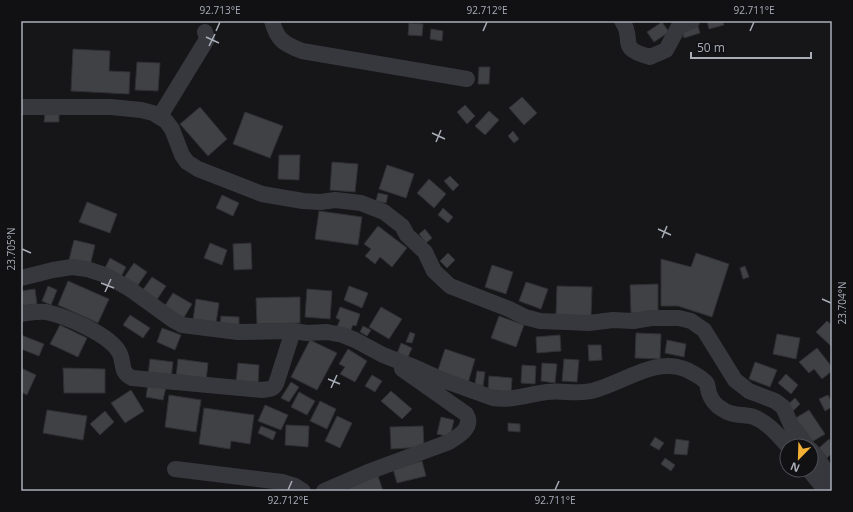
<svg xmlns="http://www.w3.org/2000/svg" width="853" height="512" viewBox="0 0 853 512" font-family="'Open Sans',sans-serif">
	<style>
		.building { fill: #404145; stroke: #303034 }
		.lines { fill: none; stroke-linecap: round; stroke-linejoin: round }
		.street { stroke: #37383d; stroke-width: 16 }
		.ticks { fill: none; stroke: #a8adb8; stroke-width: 1.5 }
		.neatline { fill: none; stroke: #a8adb8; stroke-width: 1.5 }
		.ticks-label { font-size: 10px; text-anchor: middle; fill: #a8adb8 }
	</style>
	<rect width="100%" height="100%" fill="#161618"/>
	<path class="building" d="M707,21H722L724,25L709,29Z
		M662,22L669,32L654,42L647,32Z
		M409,23L423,24L422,36L408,35Z
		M697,23L700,33L684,38L681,27Z
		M431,29L443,31L442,41L430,39Z
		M73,49L110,51L109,71L130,72L129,94L71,91Z
		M137,62L160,63L158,91L135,90Z
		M479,67H490L489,84H478Z
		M522,97L537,113L524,125L509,108Z
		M465,105L475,116L467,124L457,112Z
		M200,107L227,139L208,156L180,124Z
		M489,111L499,120L485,135L475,126Z
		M245,112L283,126L270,158L233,144Z
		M45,114H59V122H44Z
		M513,131L519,139L514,143L508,136Z
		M279,155H300L299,180L278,179Z
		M332,162L358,164L355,192L330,190Z
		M387,165L414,174L406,198L379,189Z
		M450,176L459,185L453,191L444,181Z
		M429,179L446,194L434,208L417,193Z
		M378,193L388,195L386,203L376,201Z
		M222,195L239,203L233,216L216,208Z
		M87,202L117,214L110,233L79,222Z
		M443,208L453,217L448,223L438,215Z
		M319,211L362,217L358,245L315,239Z
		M378,226L407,248L392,267L380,257L375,264L365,256L371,249L364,244Z
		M425,229L432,238L426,243L419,234Z
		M74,240L95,245L90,266L69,260Z
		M210,243L227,250L222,265L204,258Z
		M251,243L252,269L234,270L233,244Z
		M448,253L455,260L447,268L440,261Z
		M696,253L729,264L712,317L678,306H661V259L691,267Z
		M110,258L126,267L120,279L104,270Z
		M134,263L147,272L136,288L123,279Z
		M492,265L513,272L506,294L485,287Z
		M745,266L749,277L743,279L740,268Z
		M152,277L166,286L156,301L142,291Z
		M68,281L109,299L98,323L58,305Z
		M526,282L548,289L541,309L519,301Z
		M658,284V313H631L630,285Z
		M48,286L57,290L51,305L42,301Z
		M349,286L368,293L362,308L344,300Z
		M557,286L592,287L591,317L556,315Z
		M35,289L37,304L21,306V291Z
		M307,289L332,291L330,319L305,317Z
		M173,293L192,304L183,319L164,307Z
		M300,297V323L257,324L256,298Z
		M196,299L219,303L216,323L193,320Z
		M340,307L360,314L356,326L353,325L349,334L336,329L340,320L336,318Z
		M381,307L402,319L389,339L369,327Z
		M130,315L150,328L143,338L123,325Z
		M221,316L239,317V328L220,327Z
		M499,316L524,325L516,347L491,338Z
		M827,321L832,325V347L816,332Z
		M60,325L87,338L78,357L50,344Z
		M363,326L371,330L367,336L360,332Z
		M162,328L181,335L175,350L157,342Z
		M410,332L415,334L412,343L406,342Z
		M636,333L661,334L660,359L635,358Z
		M777,334L800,338L796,359L773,354Z
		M21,335L44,344L39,356L21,349Z
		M560,335L561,351L537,353L536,337Z
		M310,340L337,353L317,390L291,377Z
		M667,340L686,344L684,357L665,353Z
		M401,343L412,348L407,359L397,354Z
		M588,345H601L602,360L589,361Z
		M817,348L832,367V371L822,379L814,369L809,373L799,362Z
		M348,349L367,361L355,382L340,374L345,367L339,364Z
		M445,349L475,359L468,383L437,373Z
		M150,359L173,362L171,378L148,375Z
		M178,359L208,363L206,381L176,377Z
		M564,359L579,360L577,382L562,381Z
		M755,362L777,370L770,387L749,379Z
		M238,363L259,365L258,384L236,382Z
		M542,363L557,364L555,383L541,381Z
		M522,365L536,366L535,384L521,383Z
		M21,368L36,375L27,395L21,392Z
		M63,368L105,369V393H64Z
		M477,371L485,372L483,386L475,384Z
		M786,374L798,385L791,394L778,383Z
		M372,375L382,381L375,392L365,386Z
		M489,376L512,378L511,392L488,390Z
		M291,382L299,387L289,402L281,398Z
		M148,384L166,387L163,400L146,397Z
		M131,390L144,411L125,423L111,403Z
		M391,391L412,409L402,419L381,401Z
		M299,392L315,401L307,415L291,407Z
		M169,395L201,400L196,432L165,427Z
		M828,395L832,403V407L825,411L819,399Z
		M795,398L800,404L792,412L786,406Z
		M320,401L336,409L327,429L310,421Z
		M265,405L288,415L281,430L258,421Z
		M204,408L254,415L250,444L231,441L230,449L199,444Z
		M47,410L87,416L83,440L43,433Z
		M809,410L825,434L810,443L794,419Z
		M105,411L114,422L100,435L90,424Z
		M337,416L352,423L340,448L325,441Z
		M441,417L454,420L450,437L437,434Z
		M508,423L520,424V432L508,431Z
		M286,425L309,426L308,447L285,445Z
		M261,426L276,432L273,440L258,433Z
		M423,426L424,447L391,449L390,427Z
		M655,437L664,443L659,450L650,445Z
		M676,439L689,441L687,455L674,454Z
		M829,439L832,443V453L827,458L819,448Z
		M665,458L675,465L671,471L661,464Z
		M422,461L426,476L397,483L393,469Z
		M378,476L383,491H350L348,486Z"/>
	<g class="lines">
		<path class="street" d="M272,21C277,40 284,44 302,51L467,79
			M622,21C636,40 615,48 650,57L666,50L679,26L692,21
			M21,107H111L141,110L153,113L166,121L172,129L182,155L187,162L198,169L262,194L303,201L321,202L335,200L361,203L384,212L402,226L407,235L425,252L434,271L450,286L509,309L525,317L540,321L565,322L589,323L613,320L633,321L651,318H679L691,321L704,330L735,380L749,391L775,401L783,407L792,427L798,433L807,446
			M160,116L204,44L207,39L205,32
			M21,278L53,270L72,267L87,269L105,275L130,289L173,320L182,325L238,332L293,331L307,333L327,332L343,335L355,340L383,355L414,367L443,380L493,398C512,401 529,394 547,392C563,390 580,395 595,390C625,382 656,356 687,370C693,373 704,378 707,384C708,387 708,390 709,393C711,399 716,406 722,409C731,416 743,414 754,417C768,423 778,435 788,446
			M21,314C29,313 38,311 46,312C65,316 109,334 119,352C125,362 119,372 132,378L262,390C268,389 273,390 276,384L293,331
			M811,450L832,479
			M175,469L282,482L295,486L303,491
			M809,470L826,491
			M324,491L368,472L449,442C459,436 474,427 466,414L402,369"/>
	</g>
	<path class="ticks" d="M216,31L220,22M483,31L487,22M750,31L754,22M206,37L219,43M209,46L215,34M432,133L445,139M436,142L441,130M658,229L671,235M662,238L667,226M22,249L31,253M101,283L114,288M105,292L111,279M822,299L831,303M328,379L340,384M331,388L337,375M288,490L292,481M555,490L559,481"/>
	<rect width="853" height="512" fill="none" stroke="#111113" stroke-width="44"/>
	<g transform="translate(799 458) rotate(203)"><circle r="19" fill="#111113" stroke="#4d4f55"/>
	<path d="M0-3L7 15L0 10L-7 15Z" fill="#f2b134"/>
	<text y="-6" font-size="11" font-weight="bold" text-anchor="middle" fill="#a8adb8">N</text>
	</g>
	<path d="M691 52v6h120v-6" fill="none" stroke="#a8adb8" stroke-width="2"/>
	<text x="697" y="52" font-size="12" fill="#a8adb8" stroke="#111113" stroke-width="3" paint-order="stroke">50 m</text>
	<rect x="22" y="22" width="809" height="468" class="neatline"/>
	<g class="ticks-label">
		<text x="220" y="14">92.713°E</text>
		<text x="487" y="14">92.712°E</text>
		<text x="754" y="14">92.711°E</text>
		<text transform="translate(11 249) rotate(-90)" y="4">23.705°N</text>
		<text transform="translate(842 303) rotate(-90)" y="4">23.704°N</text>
		<text x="288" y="504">92.712°E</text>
		<text x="555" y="504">92.711°E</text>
	</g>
</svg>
